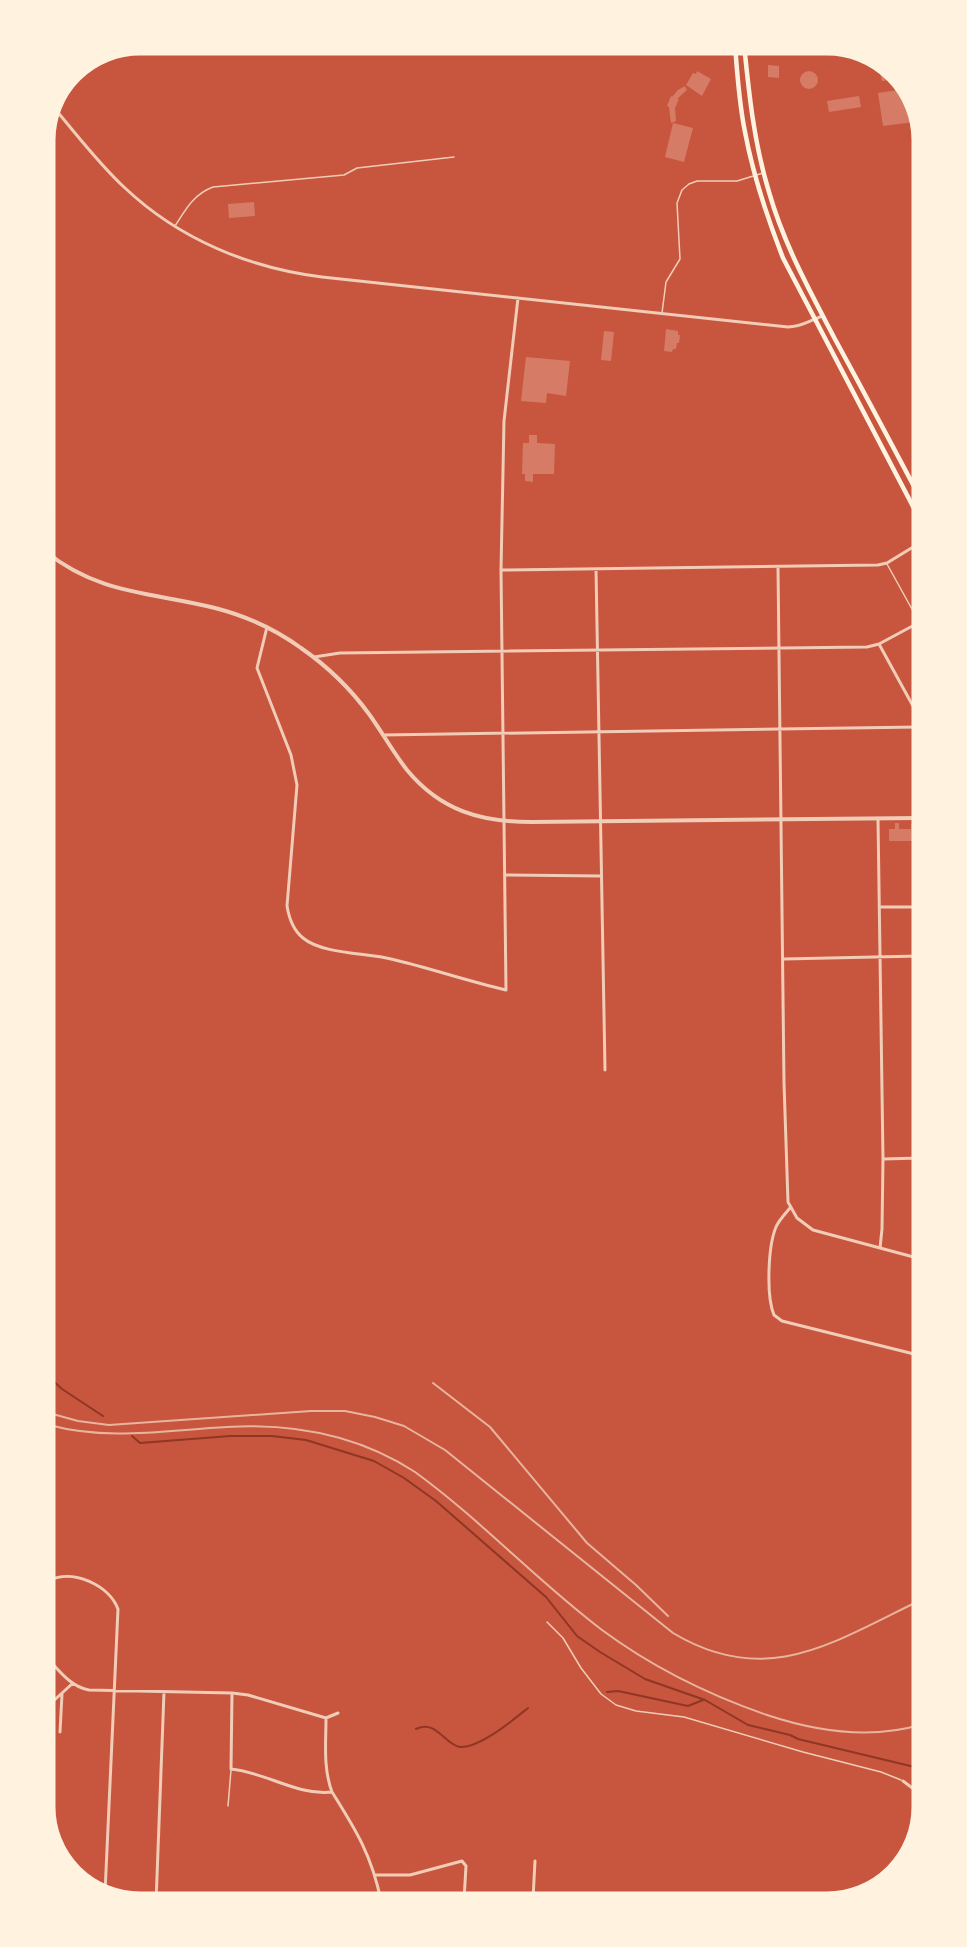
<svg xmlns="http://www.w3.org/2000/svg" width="967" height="1947" viewBox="0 0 967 1947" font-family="'Noto Sans',sans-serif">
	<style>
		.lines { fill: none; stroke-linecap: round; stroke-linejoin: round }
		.stream { stroke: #8f3625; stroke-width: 2 }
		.building { fill: #d67c66 }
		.service { stroke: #f1ccb7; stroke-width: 1.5 }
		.minor { stroke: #f1ccb7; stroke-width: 3 }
		.tertiary { stroke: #f1ccb7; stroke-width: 4 }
		.primary { stroke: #fff3e0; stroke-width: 4.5 }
		.rail { stroke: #e9b49f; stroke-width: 2 }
		.rim { fill: none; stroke: #fff3e0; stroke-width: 3 }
	</style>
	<rect width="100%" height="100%" fill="#c8553d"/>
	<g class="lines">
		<path class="stream" d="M49,1377L62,1389L103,1416
			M132,1436L140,1443L230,1436H272L306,1440L374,1461L404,1478L436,1501L546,1597L577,1636L600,1652L645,1679L705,1700L748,1725L790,1735L798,1739L923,1769
			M607,1692L618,1691L688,1706L703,1700
			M416,1729C436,1719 445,1745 460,1747C480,1748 513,1720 528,1708"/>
	</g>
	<path class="building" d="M768,65L779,66V78L768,77Z
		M800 80a9 9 0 1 1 18 0a9 9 0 1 1-18 0Z
		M697,71L711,79L702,96L686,85L693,73L696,74Z
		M888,72L889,80L882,81L880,73Z
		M685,86L687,90L677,99H679L675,108L676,121L671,123L669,107L667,106L671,96L672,97L678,90Z
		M905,89L910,95L914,122L883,126L878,93Z
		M859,96L861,107L829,112L827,101Z
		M673,123L693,128L684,162L665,157Z
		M254,202L255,216L229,218L228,204Z
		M666,329L678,331V335H680L679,343H677L676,349H673L672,352L664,351Z
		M604,331L614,332L611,361L601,360Z
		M526,357L570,361L566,396L547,393L546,403L521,401Z
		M529,435H537V443L555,444L554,474H533V482L525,481V474H522L523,443H529Z
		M895,823H899V829H911V824H916V841H889V829H895Z"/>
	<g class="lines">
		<path class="service" d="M175,226C186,209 194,194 213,187L344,175L357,168L454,157
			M662,313L666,282L680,259L677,203L682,190L689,184L697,181H737L763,173
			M887,564L913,611L918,624
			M547,1622L563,1638L581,1668L601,1694L616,1705L636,1711L684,1717L803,1752L881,1772L901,1780
			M228,1806L231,1770"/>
		<path class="minor" d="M55,109C78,136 99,164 125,188C179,239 249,268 322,277L788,327C802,327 810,320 823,316
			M778,567L784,1083L788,1202L797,1218L813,1230L921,1259
			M596,569L605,1070
			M501,570L878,565L887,563L918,544
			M267,627L257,668L291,755L297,785L287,906C289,918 293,930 303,938C322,954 367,953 391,959C430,968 467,981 506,990L501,570L504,421L518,298
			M879,644L919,717
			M314,657L340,653L867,647L879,644L918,623
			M383,735L919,727
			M878,819L883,1159L882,1229L880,1248
			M505,875L601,876
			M879,907H920
			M784,959L920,956
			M883,1159L921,1158
			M790,1208C785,1214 779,1220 776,1227C768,1246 766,1296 774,1315L782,1321L922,1356
			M50,1580C73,1569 109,1585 118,1609L105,1893
			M50,1661C61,1673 72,1687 89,1690L232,1693L248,1695L326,1718L338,1713
			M232,1693L231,1769C265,1772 297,1796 332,1792
			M50,1704L73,1683
			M326,1718C326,1743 323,1768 332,1792C356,1830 372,1856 381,1901
			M60,1732L62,1694
			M903,1781L923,1796
			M375,1875H410L462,1861L466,1866L464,1900
			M533,1899L535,1861
			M156,1903L164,1692"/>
		<path class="tertiary" d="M45,551C99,595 152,592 215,608C246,616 275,629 301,648C327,666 350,688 369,714C382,732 393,752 407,770C441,811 481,822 532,822L919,818"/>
		<path class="primary" d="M735,44C737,73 739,103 745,132C753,175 767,217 783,258L918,516
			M744,44C749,94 754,143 769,192C784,245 811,293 836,341C864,392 891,443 918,494"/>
		<path class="rail" d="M433,1383L490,1427L587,1543L636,1585L668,1616
			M49,1413L78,1421L109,1425L311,1411H345L375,1417L404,1426L445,1450L673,1633C768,1690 835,1641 923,1599
			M49,1425C108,1441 167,1430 227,1427C294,1423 358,1435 415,1472C481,1520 537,1581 602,1630C652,1667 709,1695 767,1715C818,1732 871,1740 923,1724"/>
	</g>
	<path d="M0 0H967V1947H0ZM140 54H827A86 86 0 0 1 913 140V1807A86 86 0 0 1 827 1893H140A86 86 0 0 1 54 1807V140A86 86 0 0 1 140 54Z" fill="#fff3e0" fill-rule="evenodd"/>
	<path class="rim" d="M140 54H827A86 86 0 0 1 913 140V1807A86 86 0 0 1 827 1893H140A86 86 0 0 1 54 1807V140A86 86 0 0 1 140 54Z"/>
</svg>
